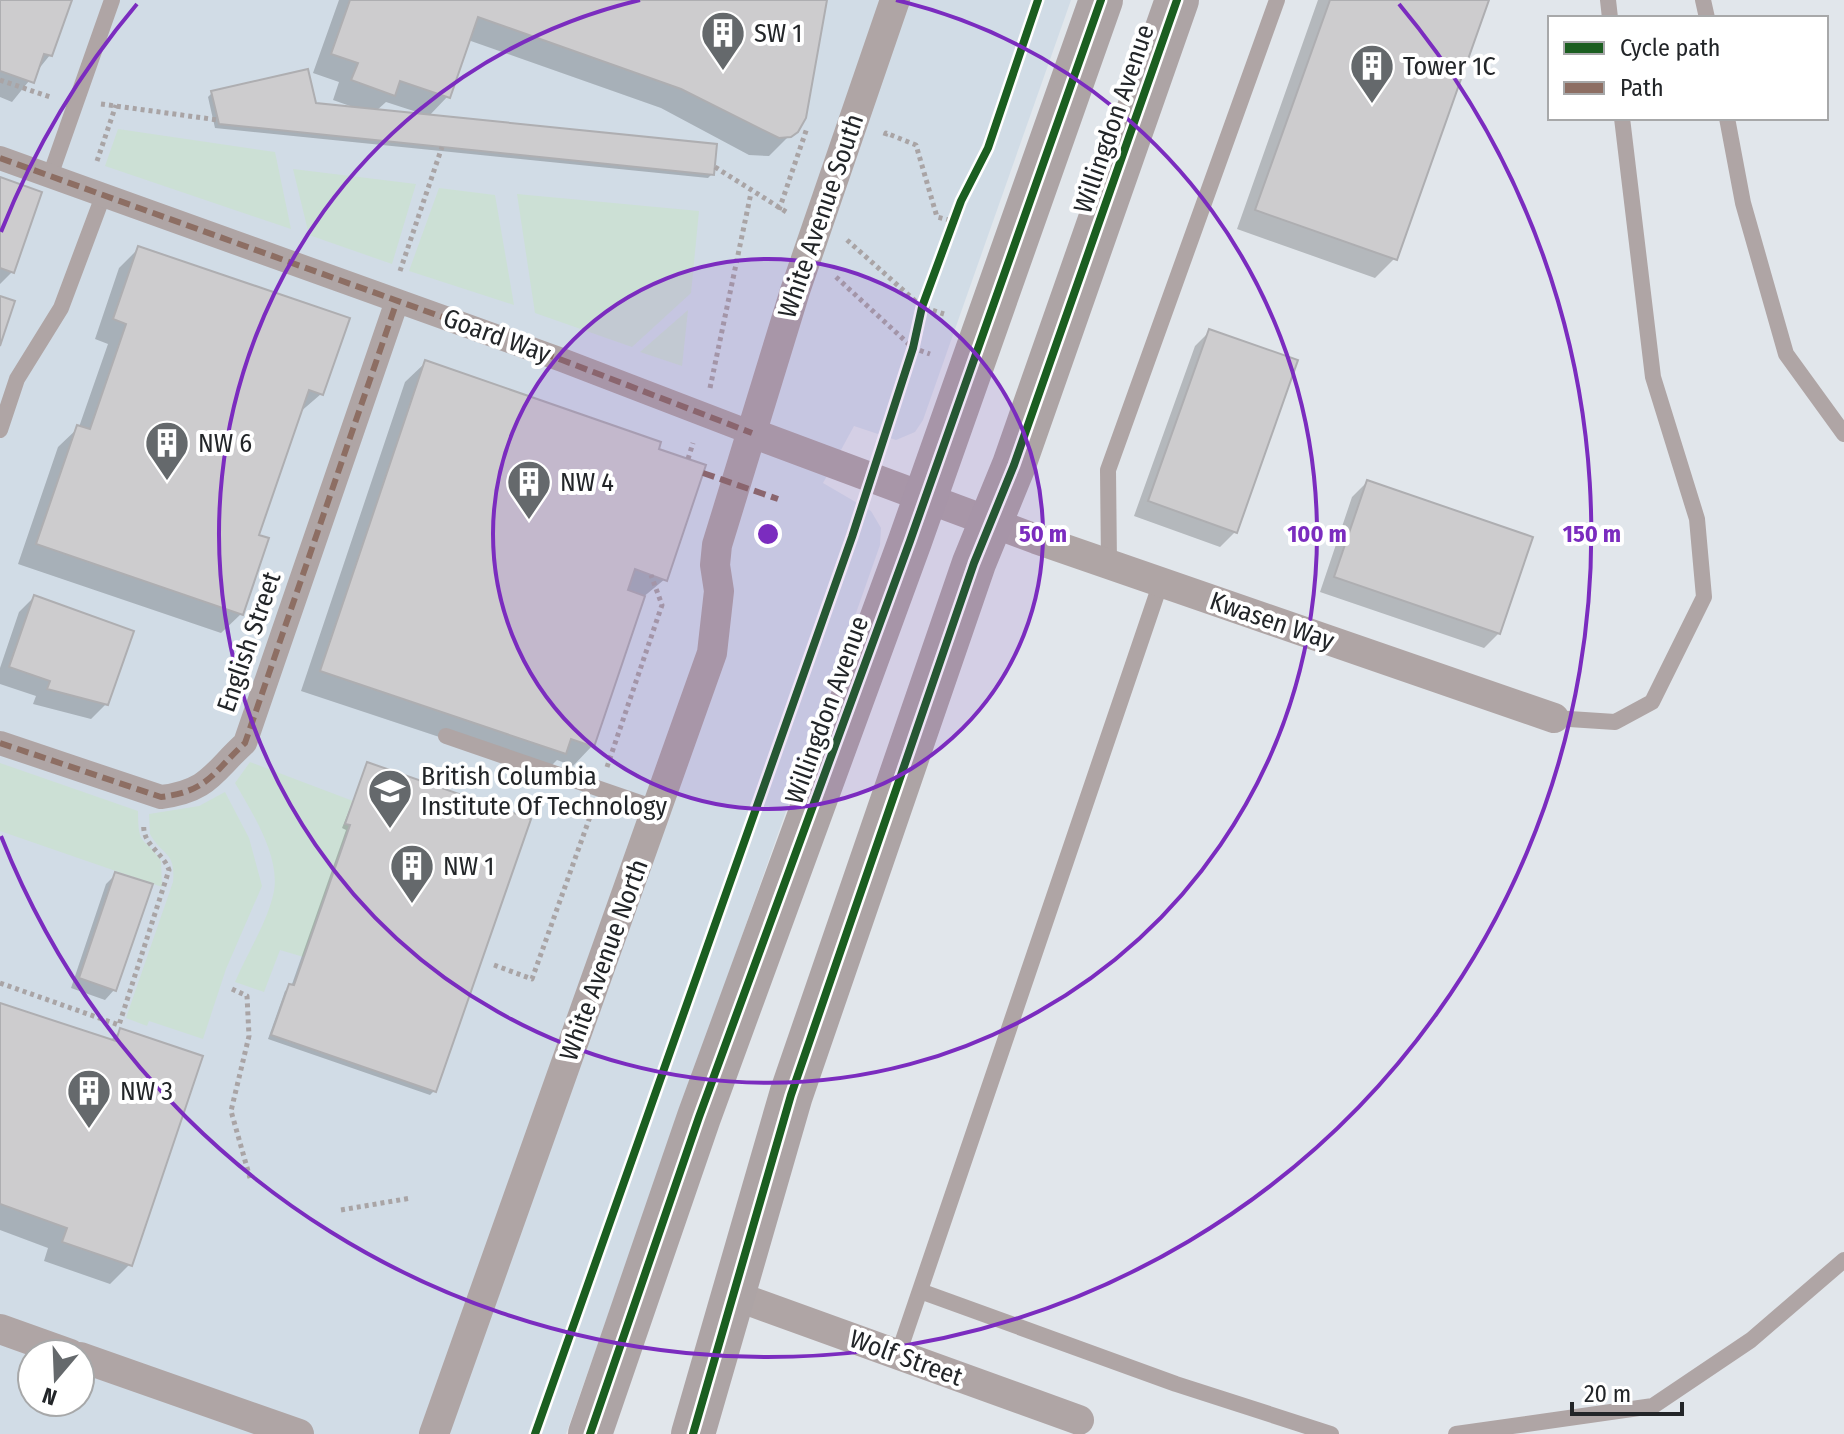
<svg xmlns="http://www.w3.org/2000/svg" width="1844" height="1434" viewBox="0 0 1844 1434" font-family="'Fira Sans Condensed',sans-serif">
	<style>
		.built { fill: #d1dce6; fill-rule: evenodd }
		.green { fill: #cce0d5 }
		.shadow { fill: #0003; fill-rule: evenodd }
		.building { fill: #cdccce; stroke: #aeaeb1; stroke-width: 2 }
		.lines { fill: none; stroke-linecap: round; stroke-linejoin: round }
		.path { stroke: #a9a4a5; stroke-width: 5; stroke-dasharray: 4 4; stroke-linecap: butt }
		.service { stroke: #afa5a5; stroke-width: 16 }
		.pedestrian { stroke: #afa5a5; stroke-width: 24 }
		.minor { stroke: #afa5a5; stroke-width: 30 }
		.secondary { stroke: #ada4a5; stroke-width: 44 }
		.quiet { stroke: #8d6e63; stroke-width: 6; stroke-dasharray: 12 6; stroke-linecap: butt }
		.cycleway-casing { stroke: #fff; stroke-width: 13 }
		.cycleway { stroke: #1b5e20; stroke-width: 8 }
		.ring { fill: none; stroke: #7b2cbf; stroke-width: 4 }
		.labels { text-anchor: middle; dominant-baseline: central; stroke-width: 8; stroke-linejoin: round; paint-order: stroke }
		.poi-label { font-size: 26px; fill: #222528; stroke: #fff; text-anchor: start }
		.street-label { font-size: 26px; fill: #222528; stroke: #fff }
		.centre { fill: #7b2cbf; stroke: #fff; stroke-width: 4 }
		.ring-label { font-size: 24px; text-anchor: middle; font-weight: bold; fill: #7b2cbf; stroke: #fff; stroke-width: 8; stroke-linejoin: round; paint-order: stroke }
	</style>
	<rect width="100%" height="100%" fill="#e1e6eb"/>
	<path class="built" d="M0,0H1071L923,420L915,432L896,440L854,426L823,483L871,511L881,528L880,545L566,1434H0ZM32,1354H80V1402H32Z"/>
	<path class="green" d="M118,129L275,152L291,229L105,166Z
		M293,169L416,184L392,264L309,235Z
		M439,188L495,195L514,305L409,271Z
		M517,194L699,211L691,293L632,347L535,313Z
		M688,310L682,366L640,352Z
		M250,762L353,801L349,814L368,820L307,958L280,950L264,992L235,982C247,953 268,922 274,891C280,856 252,812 235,783Z
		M0,763L138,811C138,849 144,835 161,861L162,887L0,831Z
		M225,792L249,838L262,886L226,969L203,1039L149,1021L147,1026L126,1018L173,882C176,851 162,856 150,834L149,814L199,806Z"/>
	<path class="shadow" d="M0,0H70L50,55L12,102L0,97Z
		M339,0H825L789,136L769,156L749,155L661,108L468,40L448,96L428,117L712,174L708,178L215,128L208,97L212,93L353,107L333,100L339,82L313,73ZM386,102L423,114L376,111Z
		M1318,0H1487L1395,258L1375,278L1237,229Z
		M0,179L13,271L0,284Z
		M139,248L321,394L299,413L257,536L241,614L221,633L18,564L58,447L79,427L108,344L95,339L119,268Z
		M1210,331L1235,532L1220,547L1134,516L1195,346Z
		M425,363L656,450L665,579L642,598L592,746L573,766L557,760L545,772L301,691L405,382Z
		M1367,482L1499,633L1484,648L1320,592L1352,497Z
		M34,597L106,704L91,719L33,704L36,696L0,684V668L19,612Z
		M368,764L434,1091L430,1095L268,1039L285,991L291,987L346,830L342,828Z
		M116,874L114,990L105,1000L71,988L106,884Z
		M0,1005L110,1041L120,1031L130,1264L110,1284L44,1261L48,1248L0,1230Z"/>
	<path class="building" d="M0,0H72L52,56L44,54L34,83L0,71Z
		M350,0H827L806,118L798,132L791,137L779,138L681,89L478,17L450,98L400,81L395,96L351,80L358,63L331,54Z
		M1330,0H1489L1397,260L1255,210Z
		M308,69L316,103L717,144L714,175L219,124L211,91Z
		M0,177L42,192L14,273L0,268Z
		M138,246L350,318L323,395L309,390L259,535L269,538L243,615L36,544L77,425L90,429L126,324L113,319Z
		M0,296L15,301L0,346Z
		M1209,329L1298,360L1237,533L1148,501Z
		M425,360L661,442L659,449L706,465L667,581L635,569L628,590L645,596L594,747L571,739L566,754L320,671Z
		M1367,480L1533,537L1500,634L1334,577Z
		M34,595L134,631L108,705L47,689L50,681L9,667Z
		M367,762L531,819L436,1092L271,1035L289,984L294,985L350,825L345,824Z
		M115,872L153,884L116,991L79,978Z
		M0,1003L116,1041L120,1028L203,1056L132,1266L62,1242L67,1228L0,1204Z"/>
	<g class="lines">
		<path class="path" d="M0,80L50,97
			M101,104L218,120
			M885,136L886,133L916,145L937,217L953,221
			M97,161L116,105
			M715,167L788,213
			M779,210L807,128
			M847,240L922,307L944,314
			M400,271L442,147
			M836,277L913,348L930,354
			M710,388L751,193
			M688,459L693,443
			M607,767L662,605L651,575
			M494,965L532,979L591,814
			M0,983L119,1025L169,870C163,852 141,844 144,823
			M232,989L247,996L249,1036L231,1111L250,1178
			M341,1210L411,1198"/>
		<path class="service" d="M1608,0L1610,18
			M1703,0L1707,18
			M1727,118L1743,203L1786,354L1844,434
			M50,176L112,0
			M0,430L17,379L61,308L103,196
			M1109,564L1108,470L1277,0
			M1554,718L1615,722L1652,702L1704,597L1697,519L1653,377L1622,118
			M446,736L658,809
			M920,1291L1176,1384L1331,1434
			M898,1355L1161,582
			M1456,1434L1653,1406L1751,1340L1844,1260"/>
		<path class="pedestrian" d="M0,158L562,360L752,433
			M0,743L161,797C209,791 213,772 245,743L397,301"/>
		<path class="minor" d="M752,433L1036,539L1554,718
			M733,1295L1079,1420
			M0,1329L70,1354
			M80,1357L299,1434
			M434,1434L712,653L719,591L715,565L717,545L795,291L895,0"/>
		<path class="secondary" d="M590,1434L699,1117L910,541L1101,0
			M693,1434L791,1095L974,563L1014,465L1177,0"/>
		<path class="quiet" d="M0,158L562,360L752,433
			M703,473L778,499
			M0,743L161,797C209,791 213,772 245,743L397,301"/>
		<g class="cycleway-casing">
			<path id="cycleway" d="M535,1434L852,537L913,348L922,307L961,201L988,148L1038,0
				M590,1434L699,1117L910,541L1101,0
				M693,1434L791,1095L974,563L1014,465L1177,0"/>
		</g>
		<use href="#cycleway" class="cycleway"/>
	</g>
	<circle cx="768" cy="534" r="275" fill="#7b2cbf" fill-opacity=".12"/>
	<g class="ring">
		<circle cx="768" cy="534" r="275"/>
		<path d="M896 0A549 549 0 1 1 640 0"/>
		<path d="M1 232A824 824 0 0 1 137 4M1399 4A824 824 0 1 1 1 836"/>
	</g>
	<defs>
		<g id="building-pin" transform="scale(2.3)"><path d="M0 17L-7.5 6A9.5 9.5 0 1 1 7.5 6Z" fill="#65696c" stroke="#fff"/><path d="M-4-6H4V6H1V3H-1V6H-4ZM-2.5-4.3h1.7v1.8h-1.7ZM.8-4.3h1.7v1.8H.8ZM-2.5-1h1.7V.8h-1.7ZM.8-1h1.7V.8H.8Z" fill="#fff"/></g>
		<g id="university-pin" transform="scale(2.3)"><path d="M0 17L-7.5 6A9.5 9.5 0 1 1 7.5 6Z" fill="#65696c" stroke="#fff"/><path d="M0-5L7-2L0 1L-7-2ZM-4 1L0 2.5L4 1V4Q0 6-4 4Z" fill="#fff"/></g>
	</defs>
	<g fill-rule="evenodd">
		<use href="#building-pin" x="723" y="33"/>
		<use href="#building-pin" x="1372" y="66"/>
		<use href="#building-pin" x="167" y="443"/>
		<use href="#building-pin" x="529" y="482"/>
		<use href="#university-pin" x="390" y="791"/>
		<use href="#building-pin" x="412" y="866"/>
		<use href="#building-pin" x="89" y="1091"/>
	</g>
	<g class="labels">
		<g class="poi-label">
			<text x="754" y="33">SW 1</text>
			<text x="1403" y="66">Tower 1C</text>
			<text x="198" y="443">NW 6</text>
			<text x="560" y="482">NW 4</text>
			<text x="421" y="776">British Columbia<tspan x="421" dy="30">Institute Of Technology</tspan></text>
			<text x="443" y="866">NW 1</text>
			<text x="120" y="1091">NW 3</text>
		</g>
		<g class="street-label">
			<text transform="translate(1114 119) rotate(-71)">Willingdon Avenue</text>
			<text transform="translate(821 216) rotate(-71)">White Avenue South</text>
			<text transform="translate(497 336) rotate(20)">Goard Way</text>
			<text transform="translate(1272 621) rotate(19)">Kwasen Way</text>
			<text transform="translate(249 642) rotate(-71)">English Street</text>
			<text transform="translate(827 710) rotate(-70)">Willingdon Avenue</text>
			<text transform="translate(604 960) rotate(-70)">White Avenue North</text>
			<text transform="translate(906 1358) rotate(20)">Wolf Street</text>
		</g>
	</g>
	<circle cx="768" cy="534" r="12" class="centre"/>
	<g class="ring-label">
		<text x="1043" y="542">50 m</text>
		<text x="1317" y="542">100 m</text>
		<text x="1592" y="542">150 m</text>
	</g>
	<rect x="1548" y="16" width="280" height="104" fill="#ffffff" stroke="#a7a8a9" stroke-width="2"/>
	<rect x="1564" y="42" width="40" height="12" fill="#1b5e20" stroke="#a7a8a9" stroke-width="2"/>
	<text x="1620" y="56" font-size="24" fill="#222528">Cycle path</text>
	<rect x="1564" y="82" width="40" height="12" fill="#8d6e63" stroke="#a7a8a9" stroke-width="2"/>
	<text x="1620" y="96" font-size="24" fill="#222528">Path</text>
	<g transform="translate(56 1378) rotate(199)"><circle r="38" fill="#ffffff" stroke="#a7a8a9" stroke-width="2"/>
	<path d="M0-6L14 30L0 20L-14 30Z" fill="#65696c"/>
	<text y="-12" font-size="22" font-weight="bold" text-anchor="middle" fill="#222528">N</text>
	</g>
	<path d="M1572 1402v12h110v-12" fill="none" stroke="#222528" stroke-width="4"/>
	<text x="1584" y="1402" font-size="24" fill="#222528" stroke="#ffffff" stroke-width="6" paint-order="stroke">20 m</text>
</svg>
